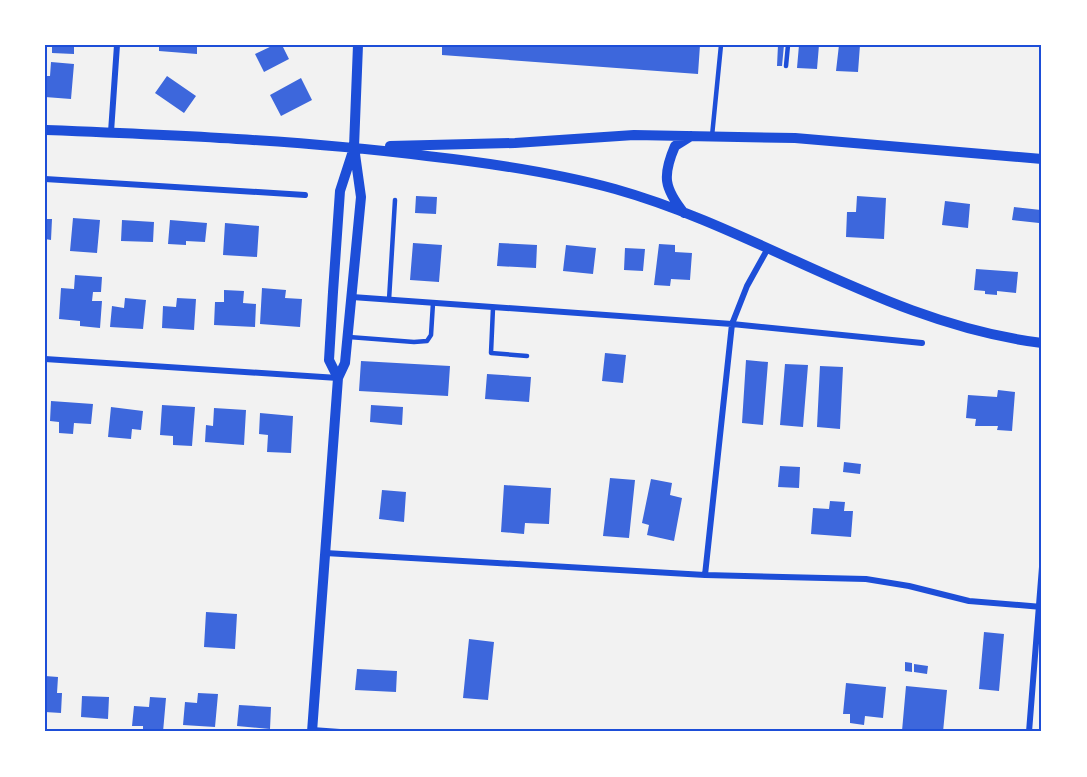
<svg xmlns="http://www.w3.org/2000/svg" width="1087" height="777" viewBox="0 0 1087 777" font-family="Helvetica,sans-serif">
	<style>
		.building { fill: #3d67dc }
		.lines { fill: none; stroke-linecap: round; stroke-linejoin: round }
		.service { stroke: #1d4ed8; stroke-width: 4.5 }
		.minor { stroke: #1d4ed8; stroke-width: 6 }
		.tertiary { stroke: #1d4ed8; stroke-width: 10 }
		.neatline { fill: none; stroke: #1d4ed8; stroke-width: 2 }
	</style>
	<rect width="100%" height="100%" fill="#f2f2f2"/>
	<path class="building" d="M52,45H74V54L52,53Z
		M159,45H197V54L159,51Z
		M274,45H282L289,59L264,72L255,54Z
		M442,45H700L698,74L442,55Z
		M778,45H784L782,66H777Z
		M799,45H819L817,69L797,68Z
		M839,45H860L858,72L836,71Z
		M51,62L74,64L71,99L45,97V76H50Z
		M167,76L196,96L184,113L155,93Z
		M301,78L312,100L281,116L270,95Z
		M416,196L437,197L436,214L415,213Z
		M857,196L886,198L884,239L846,237L847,212H856Z
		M945,201L970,204L968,228L942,225Z
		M1014,207L1041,210L1039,223L1012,220Z
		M73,218L100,220L97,253L70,251Z
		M45,219H52L51,240L45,239Z
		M122,220L154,222L153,242L121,241Z
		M170,220L207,223L205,242L186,241V245L168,244Z
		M225,223L259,226L257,257L223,255Z
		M413,243L442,245L439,282L410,280Z
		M499,243L537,245L536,268L497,266Z
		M659,244L675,245V252L692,253L690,280L671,279L670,286L654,285Z
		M566,245L596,248L593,274L563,271Z
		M625,248L645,249L643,271L624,270Z
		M976,269L1018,272L1016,293L997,291V295L985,294V291L974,290Z
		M75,275L102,277L101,292H93L92,301H102L100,328L80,326V321L59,319L61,288L74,289Z
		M262,288L286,290L285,298L302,299L300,327L260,324Z
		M224,290L244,291L243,303L256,304L255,327L214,325L215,302H224Z
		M125,298L146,300L143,329L110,327L112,306L124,308Z
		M177,298L196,299L194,330L162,328L163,306L176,307Z
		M605,353L626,355L623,383L602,381Z
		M746,360L768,362L763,425L742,423Z
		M361,361L450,366L448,396L359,391Z
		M785,364L808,365L803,427L780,425Z
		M820,366L843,367L840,429L817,427Z
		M487,374L531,377L529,402L485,399Z
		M998,390L1015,392L1012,431L997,430L998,426H975L976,419L966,418L968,395L997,397Z
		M51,401L93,404L91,424L74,423L73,434L59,433V422L50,421Z
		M162,405L195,407L192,446L173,445V436L160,435Z
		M371,405L403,407L402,425L370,422Z
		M111,407L143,411L141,430L132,429L131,439L108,437Z
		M214,408L246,410L244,445L205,442L206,425L213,426Z
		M260,413L293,416L291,453L267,452L268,435L259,434Z
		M844,462L861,464L860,474L843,472Z
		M780,466L800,467L799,488L778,487Z
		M610,478L635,480L629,538L603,536Z
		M651,479L672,483L670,495L682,498L674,541L647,535L649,525L642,523Z
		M504,485L551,488L549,524L525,523L524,534L501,532Z
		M382,490L406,492L404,522L379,519Z
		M830,501L845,502L844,511H853L851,537L811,534L813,508L829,509Z
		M206,612L237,614L235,649L204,647Z
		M984,632L1004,634L999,691L979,689Z
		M469,639L494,642L488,700L463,698Z
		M905,662L912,663V672L905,671Z
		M914,664L928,666L927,674L914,672Z
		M357,669L397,671L396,692L355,690Z
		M45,676L58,677L57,693H62L61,713L45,712Z
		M846,683L886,687L883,718L865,716L864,725L850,723V714H843Z
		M906,686L947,690L943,732L902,731Z
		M198,693L218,694L215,727L183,725L185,702L197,703Z
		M82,696L109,697L108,719L81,717Z
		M150,697L166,698L163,732H143V726H132L134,706L149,707Z
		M239,705L271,707L270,729L237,726Z"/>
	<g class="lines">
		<path class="service" d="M786,66L788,45
			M712,136L721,45
			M389,300L395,200
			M493,308L491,353L527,356
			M349,337L414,342L427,341L431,335L433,303"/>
		<path class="minor" d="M111,132L117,45
			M45,179L305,195
			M352,297L732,324L922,343
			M45,359L338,378
			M325,553L705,575L866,579L909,586L969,601L1042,607
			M705,575L732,324L747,286L767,250
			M312,730L340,732
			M1029,732L1042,567"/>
		<path class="tertiary" d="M45,130C172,135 300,140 427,156C490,163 553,172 615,189C761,230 887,324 1042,343
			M390,146L515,143L634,135L795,138L1042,159
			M684,213C664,188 662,176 675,146L691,136
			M338,378L329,360L333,292L340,191L353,151
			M312,732L338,378L345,363L361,197L354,147L358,45"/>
	</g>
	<rect width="1087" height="777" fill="none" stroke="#ffffff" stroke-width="93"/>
	<rect x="46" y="46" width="994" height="684" class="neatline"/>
</svg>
